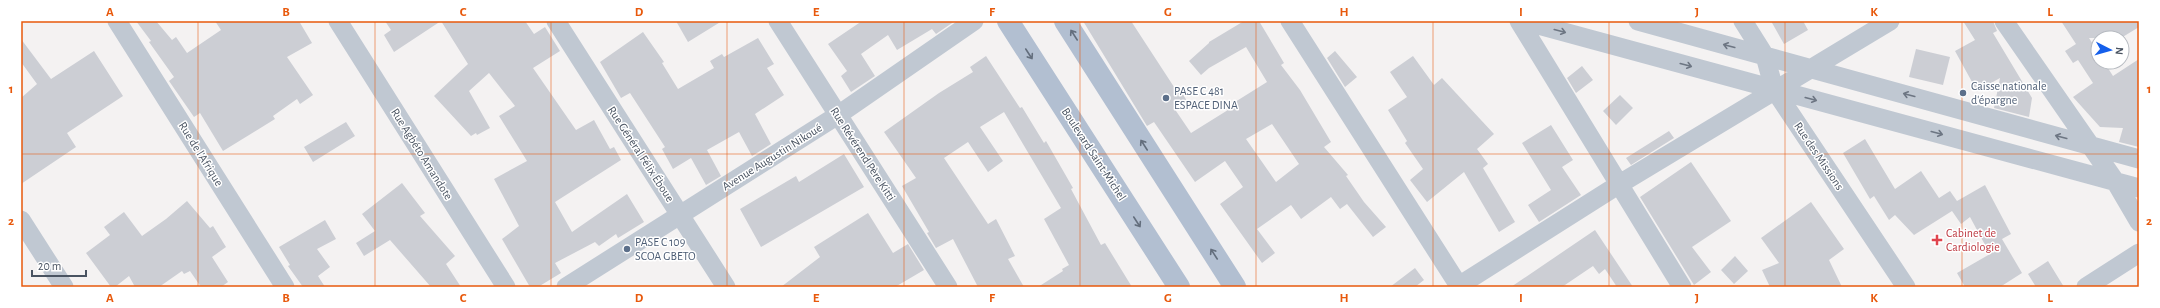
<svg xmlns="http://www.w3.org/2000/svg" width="2160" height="308" viewBox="0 0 2160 308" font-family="'Alegreya Sans',sans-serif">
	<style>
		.building { fill: #ccced4; fill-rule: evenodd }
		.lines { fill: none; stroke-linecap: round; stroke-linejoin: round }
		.minor { stroke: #c0c8d2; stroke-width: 19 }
		.major { stroke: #b2bfd1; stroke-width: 22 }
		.oneway { stroke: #6d7683 }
		.oneway2 { stroke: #636e7d }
		.grid { fill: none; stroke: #e8590c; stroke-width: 1; stroke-opacity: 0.55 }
		.service-dot { fill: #5c6f8a; stroke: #fff; stroke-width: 1.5 }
		.health-dot { fill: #e0444e; stroke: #fff; stroke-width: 1.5 }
		.labels { text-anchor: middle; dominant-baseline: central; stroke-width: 3; stroke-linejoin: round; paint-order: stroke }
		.service-label { font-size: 12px; fill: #4e5e75; stroke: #fff; text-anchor: start }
		.street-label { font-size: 12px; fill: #495361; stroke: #fff }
		.health-label { font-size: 12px; fill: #be3a42; stroke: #fff; text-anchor: start }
		.neatline { fill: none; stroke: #e8590c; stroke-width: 1.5 }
		.grid-label { font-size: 13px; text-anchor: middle; font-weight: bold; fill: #e8590c }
	</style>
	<rect width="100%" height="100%" fill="#f4f2f2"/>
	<path class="building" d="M136,21H156L172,40L176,37L187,53L221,30L215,21H299L312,43L287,57L313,95L300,104L297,99L273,116L275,119L223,151L200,113L194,117L169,81L174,77L149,42L151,41Z
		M385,21H525L534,34L545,27L560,51L533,68L576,130L594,120L610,149L614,147L621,160L555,202L572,232L627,194L644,222L618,238L616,234L599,246L595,242L555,263L561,273L538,287H530L502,239L519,226L494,179L527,161L499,116L515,106L489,73L469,91L490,128L477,135L476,133L471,136L434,96L468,64L441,21L394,52L384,35L391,30Z
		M676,21H722L688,42Z
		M862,21H955L936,34L932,29L897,50L888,35L861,54L875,76L851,92L841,76L847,71L828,44Z
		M1083,21H1131L1176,90L1179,88L1187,101L1174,108L1191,133L1236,105L1235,102L1267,82L1246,47L1209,68L1201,75L1189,61L1209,43V42L1244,21H1259L1284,63L1281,65L1300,90L1331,142L1324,147L1348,175L1346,176L1364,202L1386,227L1373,237L1347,204L1340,209L1331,197L1301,219L1291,205L1257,229L1275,253L1262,263L1220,204L1243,187L1225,161L1195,182L1154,122L1147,126ZM1272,124L1299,164L1276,182L1246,139Z
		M1771,21H1803L1808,30L1784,44Z
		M1963,21H1993L1997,31L1993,33L2032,98L2029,117L1994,108L2000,78L1977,91L1955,51L1975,40Z
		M2061,21H2139V27L2121,38H2089L2098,52V62H2104L2113,76L2139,59V147L2119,142L2123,128L2100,127L2073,97L2093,83L2078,60L2073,63L2065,51L2076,44Z
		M643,32L664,62L662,63L678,89L714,68L710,61L722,54L724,57L758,38L774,64L767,68L784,95L755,114L771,144L752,156L739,132L707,150L721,176L706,185L691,158L673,169L662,149L665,147L630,93L621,98L600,62Z
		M21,39L51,79L94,51L123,96L67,133L76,147L21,184V98L37,84L21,62Z
		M1916,49L1950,57L1943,85L1909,77Z
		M1335,51L1357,77L1345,87L1327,58Z
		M986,56L1020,108L1022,107L1044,143L1046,141L1073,188L1071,189L1101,245L1105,243L1132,287H1038L1063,271L1062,269L1069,265L1044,219L1061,208L1004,112L980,127L1003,161L988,172L968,142L944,158L988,224L996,219L1015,256L1008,259L1024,287H978L953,239L936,248L927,233L929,232L902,186L916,178L884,132L939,93L973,72L970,67Z
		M1413,56L1434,85L1442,78L1494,134L1477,149L1488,164L1483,168L1515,222L1499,232L1464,172L1427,202L1410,180L1423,169L1405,143L1407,141L1388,110L1407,97L1390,72Z
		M1582,66L1593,80L1576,93L1567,78Z
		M1620,95L1633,108L1616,125L1603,111Z
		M346,122L355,136L313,162L304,147Z
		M1551,125L1573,160L1562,167L1581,195L1539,222L1528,205L1551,190L1522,143Z
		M1669,131L1674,138L1631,165L1626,158Z
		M1865,139L1895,189L1921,171L1939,198L1950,191L1957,201L1985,185L2011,234L2002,239L2022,273L2000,287H1965L1957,273L1990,254L1970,217L1961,224L1952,211L1914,235L1895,215L1889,220L1874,196L1870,199L1843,153Z
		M844,154L864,187L761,247L740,209L796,176L799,182Z
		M1691,162L1731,221L1692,247L1711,272L1694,285L1640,197Z
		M402,183L425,213L420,216L455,256L446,264L461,287H431L390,240L364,256L356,243L375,231L362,214Z
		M187,201L210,228L213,226L226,247L212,257L228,282L221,287H201L190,271L184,274L182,271L159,287H135L129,276L115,287H111L86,253L110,235L104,227L124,212L142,236L166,219Z
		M1811,202L1844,249L1829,260L1842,287H1770L1762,270L1779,263L1761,238Z
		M868,213L893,253L908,244L924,270L895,287H781L820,257L814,247Z
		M325,220L336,239L317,249L330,267L318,276L325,287H303L288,266L290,265L279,247Z
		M1595,230L1633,287H1617L1605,269L1599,274L1593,266L1562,287H1511Z
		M1735,256L1748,271L1734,284L1721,270Z
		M2048,261L2064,287H2036L2028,274Z
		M1415,268L1424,280L1415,287H1390Z"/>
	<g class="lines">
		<path class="minor" d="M117,21L285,287
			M338,21L506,287
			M556,21L726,287
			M778,21L948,287
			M1290,21L1459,286
			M1519,21L1682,287
			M1523,21L2139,188
			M1638,21L2139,159
			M1743,21L1765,56L1774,89L1906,287
			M2004,21L2115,181L2139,222
			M21,220L64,287
			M566,287L838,115L974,21
			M1457,287L1618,185L1890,21
			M2086,287L2139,253"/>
		<path class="major" d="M1008,21L1179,287
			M1065,21L1235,287"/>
	</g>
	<defs><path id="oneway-shaft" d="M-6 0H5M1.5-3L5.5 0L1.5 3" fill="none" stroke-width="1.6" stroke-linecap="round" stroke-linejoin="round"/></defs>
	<g class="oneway">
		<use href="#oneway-shaft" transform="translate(1560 31) rotate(15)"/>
		<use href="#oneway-shaft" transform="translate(1729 46) rotate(-165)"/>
		<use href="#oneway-shaft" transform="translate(1686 65) rotate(15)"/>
		<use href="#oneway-shaft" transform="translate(1909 95) rotate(-165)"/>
		<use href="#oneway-shaft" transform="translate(1811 99) rotate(15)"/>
		<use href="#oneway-shaft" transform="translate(1937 133) rotate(15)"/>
		<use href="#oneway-shaft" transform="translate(2061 137) rotate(-165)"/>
	</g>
	<g class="oneway2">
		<use href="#oneway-shaft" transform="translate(1074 35) rotate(-123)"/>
		<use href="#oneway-shaft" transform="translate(1029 54) rotate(57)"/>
		<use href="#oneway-shaft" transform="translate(1144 145) rotate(-123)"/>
		<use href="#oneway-shaft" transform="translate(1137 222) rotate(57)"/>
		<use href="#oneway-shaft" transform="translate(1214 254) rotate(-123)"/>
	</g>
	<path class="grid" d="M198,21V287M375,21V287M551,21V287M727,21V287M904,21V287M1080,21V287M1256,21V287M1433,21V287M1609,21V287M1785,21V287M1962,21V287M21,154H2139"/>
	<g class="service-dot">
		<circle cx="1963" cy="93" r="4"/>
		<circle cx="1166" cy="98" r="4"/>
		<circle cx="627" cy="249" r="4"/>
	</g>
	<path class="health-dot" d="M1935 234h4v4h4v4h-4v4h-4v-4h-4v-4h4z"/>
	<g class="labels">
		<g class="service-label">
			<text x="1971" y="86">Caisse nationale<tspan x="1971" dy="14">d'épargne</tspan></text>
			<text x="1174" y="91">PASE C 481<tspan x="1174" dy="14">ESPACE DINA</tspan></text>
			<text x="635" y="242">PASE C 109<tspan x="635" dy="14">SCOA GBETO</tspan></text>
		</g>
		<g class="street-label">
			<text transform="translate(201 154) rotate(58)">Rue de l'Afrique</text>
			<text transform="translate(422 154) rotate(58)">Rue Agbéto Amandote</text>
			<text transform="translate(641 154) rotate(57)">Rue Général Félix Éboue</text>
			<text transform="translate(863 154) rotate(57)">Rue Révérend Père Kitti</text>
			<text transform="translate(1094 154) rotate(57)">Boulevard Saint-Michel</text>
			<text transform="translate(1819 156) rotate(56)">Rue des Missions</text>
			<text transform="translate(772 157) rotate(-32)">Avenue Augustin Nikoué</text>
		</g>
		<g class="health-label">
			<text x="1946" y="233">Cabinet de<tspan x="1946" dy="14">Cardiologie</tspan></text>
		</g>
	</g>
	<rect width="2160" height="308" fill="none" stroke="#ffffff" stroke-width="44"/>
	<g transform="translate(2110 50) rotate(96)"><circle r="19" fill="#ffffff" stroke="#b6bac0"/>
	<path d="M0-3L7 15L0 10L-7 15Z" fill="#155feb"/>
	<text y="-6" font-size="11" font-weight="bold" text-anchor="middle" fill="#495361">N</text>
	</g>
	<path d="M32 270v6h54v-6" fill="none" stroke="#495361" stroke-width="2"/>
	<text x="38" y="270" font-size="12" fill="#495361" stroke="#ffffff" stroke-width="3" paint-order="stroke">20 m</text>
	<rect x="22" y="22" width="2116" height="264" class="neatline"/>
	<g class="grid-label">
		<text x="110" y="16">A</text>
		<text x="286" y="16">B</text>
		<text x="463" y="16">C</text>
		<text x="639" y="16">D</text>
		<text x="816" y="16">E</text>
		<text x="992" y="16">F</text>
		<text x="1168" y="16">G</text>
		<text x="1344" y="16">H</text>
		<text x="1521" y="16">I</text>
		<text x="1697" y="16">J</text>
		<text x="1874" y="16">K</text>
		<text x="2050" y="16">L</text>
		<text x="11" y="93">1</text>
		<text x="2149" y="93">1</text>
		<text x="11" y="225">2</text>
		<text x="2149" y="225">2</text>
		<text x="110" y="302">A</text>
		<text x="286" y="302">B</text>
		<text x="463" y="302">C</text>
		<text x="639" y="302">D</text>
		<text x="816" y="302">E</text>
		<text x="992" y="302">F</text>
		<text x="1168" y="302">G</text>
		<text x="1344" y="302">H</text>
		<text x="1521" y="302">I</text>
		<text x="1697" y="302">J</text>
		<text x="1874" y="302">K</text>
		<text x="2050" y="302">L</text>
	</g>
</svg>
